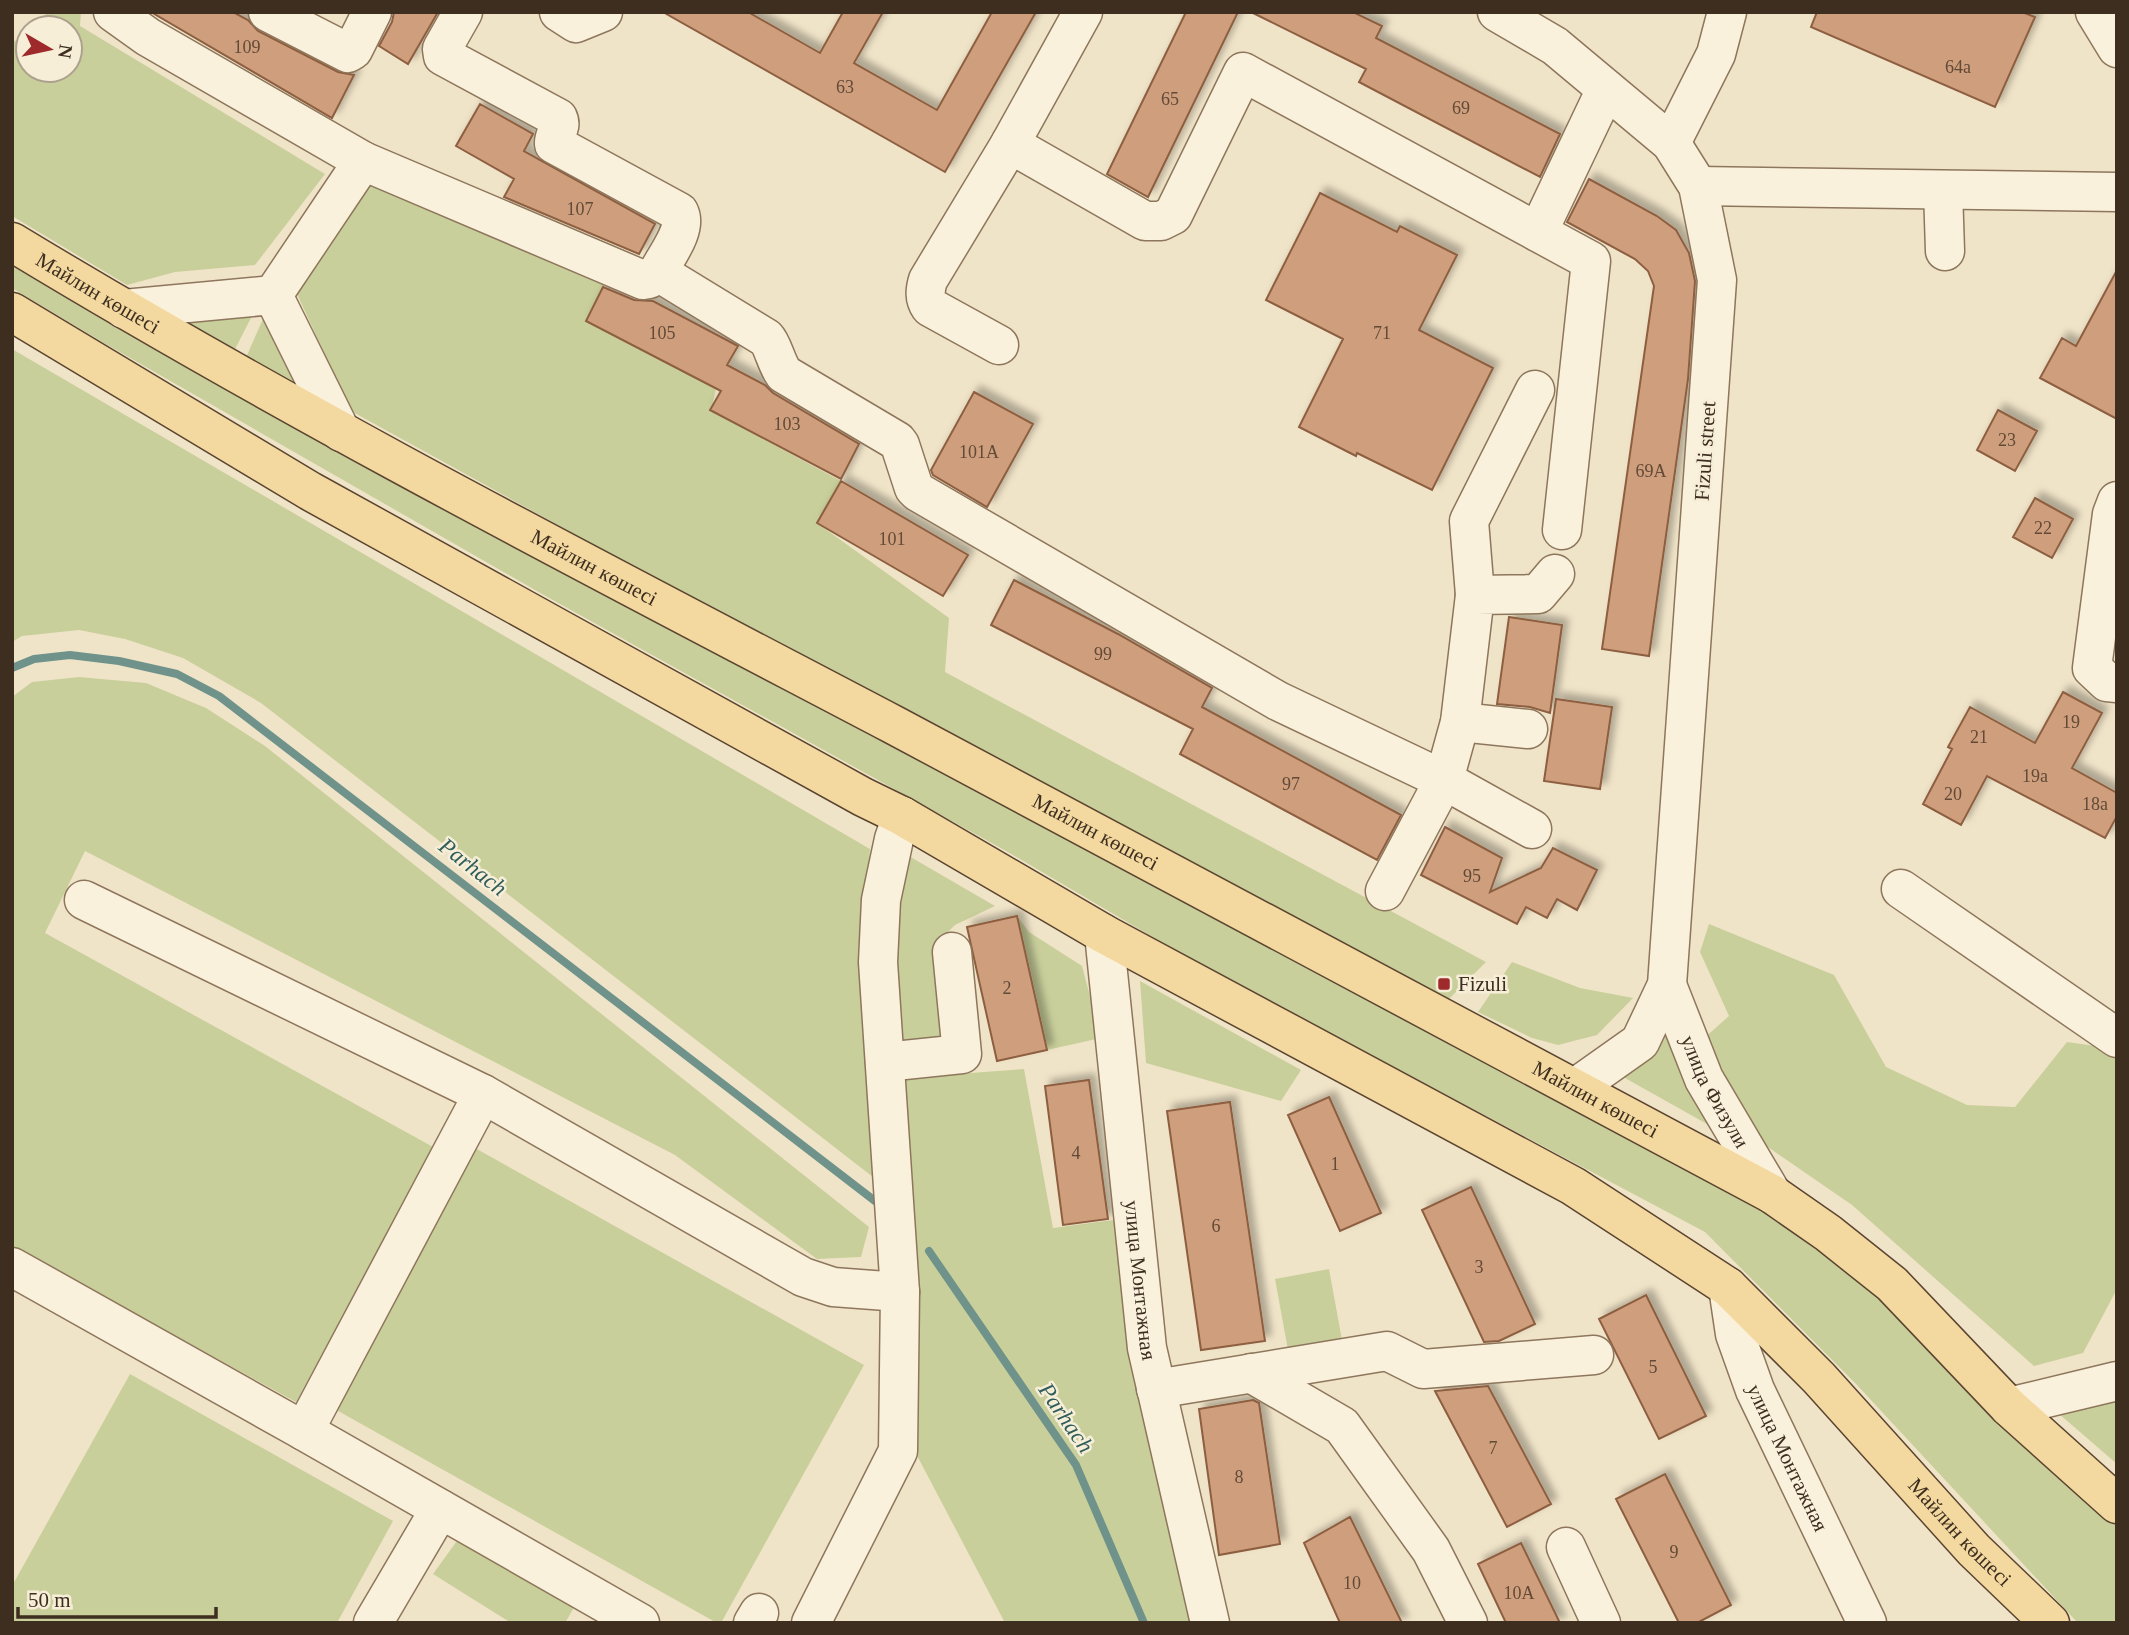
<svg xmlns="http://www.w3.org/2000/svg" width="2129" height="1635" viewBox="0 0 2129 1635" font-family="Georgia,serif">
	<style>
		.green { fill: #c9cf9b }
		.lines { fill: none; stroke-linecap: round; stroke-linejoin: round }
		.stream { stroke: #6f938a; stroke-width: 8 }
		.building { fill: #cf9f7d; stroke: #8d5f41; stroke-width: 2; filter: url(#shadow) }
		.minor-casing { stroke: #8d765c; stroke-width: 41 }
		.major-casing { stroke: #5b4430; stroke-width: 41 }
		.minor { stroke: #faf1dc; stroke-width: 38 }
		.major { stroke: #f3d9a0; stroke-width: 38 }
		.poi-dot { fill: #9e2a2b; stroke: #f7eed8; stroke-width: 2.5 }
		.labels { text-anchor: middle; dominant-baseline: central; stroke-width: 5; stroke-linejoin: round; paint-order: stroke }
		.number-label { font-size: 18px; fill: #624a37 }
		.street-label { font-size: 21px; fill: #3d2e20; stroke: #f7eed8 }
		.poi-label { font-size: 21px; fill: #3d2e20; stroke: #f7eed8; text-anchor: start }
		.water-label { font-size: 23px; font-style: italic; fill: #2f5d5a; stroke: #f7eed8 }
	</style>
	<defs>
		<filter id="shadow"><feDropShadow dx="6" dy="-6" stdDeviation="3.5" flood-color="#0004"/></filter>
	</defs>
	<rect width="100%" height="100%" fill="#f0e4c8"/>
	<path class="green" d="M47,12H81L80,26L325,174L255,265L175,272L127,285L12,216V41L28,39V70H70V28H37Z
		M370,183L608,278L586,320L716,388L711,411L841,481L817,523L949,618L945,672L1486,962L1447,1001L939,735L351,411L297,294Z
		M12,256L1766,1201L1896,1305L2117,1519V1623H2078L2076,1621L1857,1385L1705,1232L1185,956L1006,851L542,594L104,343L12,288Z
		M253,314L230,359L164,320Z
		M263,319L302,395L244,362Z
		M12,349L870,849L864,919L873,1177L261,703L183,658L125,639L79,630L22,636L12,642Z
		M79,677L146,683L206,708L265,746L869,1227L861,1257L817,1259L675,1155L85,851L45,933L435,1148L296,1402L12,1246V697L32,682Z
		M902,852L995,906L955,925L947,933L954,1047L891,1053Z
		M1017,916L1029,932L1082,966L1101,1038L1047,1050Z
		M1709,924L1834,975L1886,1067L1967,1105L2015,1107L2067,1042L2117,1049V1289L2083,1353L2034,1366L1852,1205L1762,1143L1702,1040L1729,1016L1700,952Z
		M1512,962L1580,988L1633,998L1597,1035L1558,1045L1532,1038L1478,1012Z
		M1140,981L1301,1070L1281,1101L1146,1063Z
		M1672,1022L1723,1133L1616,1073Z
		M1024,1069L1053,1228L1114,1220L1190,1607L1196,1623H1005L912,1446L903,1078Z
		M475,1148L864,1365L721,1623H717L331,1407Z
		M1329,1269L1342,1340L1288,1350L1275,1279Z
		M130,1374L393,1521L337,1623H12V1586Z
		M2117,1398V1464L2058,1413Z
		M459,1538L576,1604L565,1623H511L433,1574Z"/>
	<g class="lines">
		<path class="stream" d="M12,668L34,659L70,655L119,661L177,674L219,696L875,1201
			M929,1251L1076,1465L1144,1623"/>
	</g>
	<path class="building" d="M151,12H233L248,20L258,31L338,72L354,75L332,118Z
		M394,12H438L408,64L379,46L392,22Z
		M663,12H748L820,53L843,12H883L854,63L937,110L992,12H1036L945,172Z
		M1186,12H1238L1148,197L1107,174Z
		M1251,12H1353L1382,26L1376,38L1560,134L1540,177L1359,82L1366,69Z
		M1817,12H2022L2035,17L1995,107L1811,27Z
		M480,104L533,134L524,151L655,224L639,254L504,197L514,179L456,146Z
		M1589,179L1657,216L1676,230L1689,253L1695,281L1688,379L1649,656L1602,649L1654,286L1648,271L1635,259L1567,222Z
		M1320,193L1397,232L1400,226L1457,255L1419,330L1493,368L1432,490L1357,453L1356,456L1299,427L1343,339L1266,300Z
		M2117,270V419L2040,378L2062,338L2076,346Z
		M603,287L634,300L653,301L738,346L727,365L765,385L773,393L859,444L841,479L710,410L721,391L586,321Z
		M974,392L1033,424L987,507L933,475L931,470Z
		M1998,410L2037,431L2015,471L1977,450Z
		M841,481L968,555L943,596L817,523Z
		M2035,498L2073,519L2052,558L2013,537Z
		M1014,580L1118,634L1212,688L1202,707L1401,815L1377,860L1180,754L1193,729L991,625Z
		M1509,617L1562,625L1550,713L1530,707L1497,704Z
		M2063,692L2102,713L2072,768L2117,793V816L2105,838L1987,776L1961,825L1923,804L1952,749L1948,747L1970,707L2035,743Z
		M1556,699L1612,707L1600,789L1544,781Z
		M1445,827L1502,858L1490,892L1541,868L1553,848L1597,870L1577,910L1557,899L1547,918L1526,907L1517,924L1421,875Z
		M1017,916L1047,1050L997,1061L967,927Z
		M1089,1080L1108,1219L1063,1225L1045,1086Z
		M1329,1097L1381,1213L1340,1231L1288,1115Z
		M1230,1102L1265,1341L1201,1350L1167,1111Z
		M1471,1187L1535,1324L1499,1341L1484,1342L1422,1210Z
		M1646,1295L1706,1416L1659,1439L1599,1319Z
		M1488,1386L1551,1504L1507,1527L1435,1391Z
		M1253,1400L1259,1403L1280,1544L1219,1555L1199,1409Z
		M1665,1474L1731,1605L1697,1623H1679L1616,1499Z
		M1350,1517L1402,1623H1340L1304,1543Z
		M1521,1543L1560,1623H1506L1478,1564Z"/>
	<g class="lines">
		<g class="minor-casing">
			<g id="minor">
				<path d="M113,12L148,37L363,161L643,280L649,279L658,272L766,338C773,345 776,363 784,374L897,441L900,445L914,488L918,492L1278,701L1444,780L1532,829"/>
				<path d="M268,12L348,53L353,50L372,12"/>
				<path d="M463,12L442,49L443,56L558,118C563,128 553,134 554,144L679,212C688,229 666,256 658,272"/>
				<path d="M559,12L576,23L603,12"/>
				<path d="M1497,12L1555,46L1671,143L1698,186L1717,280L1667,985L1640,1042L1575,1088"/>
				<path d="M2095,12L2117,48"/>
				<path d="M1671,143L1716,54L1727,12"/>
				<path d="M1010,144L1145,221H1161L1173,215L1243,72L1591,261L1562,530"/>
				<path d="M1698,186L2117,192"/>
				<path d="M1943,190L1945,251"/>
				<path d="M1538,232L1606,89"/>
				<path d="M273,295L341,432"/>
				<path d="M124,309L273,295L363,161"/>
				<path d="M999,345L930,307C924,298 925,290 928,280L1010,144L1083,12"/>
				<path d="M2117,501L2112,514L2092,668L2107,682L2117,683"/>
				<path d="M1475,595L1469,521L1535,390"/>
				<path d="M1460,722L1528,729"/>
				<path d="M1901,889L2117,1038"/>
				<path d="M1385,891L1444,780L1460,722L1475,595L1538,594L1555,574"/>
				<path d="M84,900L483,1094L803,1277L833,1287L900,1292"/>
				<path id="s1" d="M1104,934L1147,1348L1210,1623"/>
				<path id="s2" d="M1667,985L1704,1079L1772,1194"/>
				<path d="M885,1062L962,1054L952,952"/>
				<path d="M483,1094L304,1431L640,1623"/>
				<path d="M12,1267L304,1431"/>
				<path id="s3" d="M1728,1287L1735,1334L1755,1390L1867,1623"/>
				<path d="M1251,1373L1342,1426L1431,1550L1468,1623"/>
				<path d="M1156,1389L1387,1351L1423,1369L1594,1355"/>
				<path d="M2009,1407L2117,1381"/>
				<path d="M1566,1547L1601,1623"/>
				<path d="M373,1623L440,1509"/>
				<path d="M753,1623L759,1613"/>
				<path d="M811,1623L898,1451L900,1292L878,962L881,900L894,839L902,816"/>
			</g>
		</g>
		<g class="major-casing">
			<g id="major">
				<path id="s4" d="M12,242C299,416 597,569 894,725C1187,880 1479,1037 1772,1194L1828,1233L1892,1284L2009,1407L2117,1504"/>
				<path id="s5" d="M12,312L310,491L863,797L902,816L1104,934L1573,1186L1728,1287L1819,1378L1974,1550L2050,1623"/>
			</g>
		</g>
		<use href="#minor" class="minor"/>
		<use href="#major" class="major"/>
	</g>
	<rect class="poi-dot" x="1437" y="977" width="14" height="14" rx="3.5"/>
	<g class="labels">
		<g class="number-label">
			<text x="247" y="47">109</text>
			<text x="1958" y="67">64а</text>
			<text x="845" y="87">63</text>
			<text x="1170" y="99">65</text>
			<text x="1461" y="108">69</text>
			<text x="580" y="209">107</text>
			<text x="662" y="333">105</text>
			<text x="1382" y="333">71</text>
			<text x="787" y="424">103</text>
			<text x="2007" y="440">23</text>
			<text x="979" y="452">101А</text>
			<text x="1651" y="471">69А</text>
			<text x="2043" y="528">22</text>
			<text x="892" y="539">101</text>
			<text x="1103" y="654">99</text>
			<text x="2071" y="722">19</text>
			<text x="1979" y="737">21</text>
			<text x="2035" y="776">19а</text>
			<text x="1291" y="784">97</text>
			<text x="1953" y="794">20</text>
			<text x="2095" y="804">18а</text>
			<text x="1472" y="876">95</text>
			<text x="1007" y="988">2</text>
			<text x="1076" y="1153">4</text>
			<text x="1335" y="1164">1</text>
			<text x="1216" y="1226">6</text>
			<text x="1479" y="1267">3</text>
			<text x="1653" y="1367">5</text>
			<text x="1493" y="1448">7</text>
			<text x="1239" y="1477">8</text>
			<text x="1674" y="1552">9</text>
			<text x="1352" y="1583">10</text>
			<text x="1519" y="1593">10А</text>
		</g>
		<g class="street-label">
			<text stroke="none"><textPath href="#s4" startOffset="100">Майлин көшесі</textPath></text>
			<text transform="translate(1705 451) rotate(-86)">Fizuli street</text>
			<text stroke="none"><textPath href="#s4" startOffset="667">Майлин көшесі</textPath></text>
			<text stroke="none"><textPath href="#s4" startOffset="1234">Майлин көшесі</textPath></text>
			<text stroke="none"><textPath href="#s2" startOffset="117">улица Физули</textPath></text>
			<text stroke="none"><textPath href="#s4" startOffset="1801">Майлин көшесі</textPath></text>
			<text stroke="none"><textPath href="#s1" startOffset="348">улица Монтажная</textPath></text>
			<text stroke="none"><textPath href="#s3" startOffset="182">улица Монтажная</textPath></text>
			<text stroke="none"><textPath href="#s5" startOffset="2312">Майлин көшесі</textPath></text>
		</g>
		<g class="poi-label">
			<text x="1458" y="984">Fizuli</text>
		</g>
		<g class="water-label">
			<text transform="translate(473 867) rotate(38)">Parhach</text>
			<text transform="translate(1066 1418) rotate(56)">Parhach</text>
		</g>
	</g>
	<rect width="2129" height="1635" fill="none" stroke="#3d2e20" stroke-width="28"/>
	<g transform="translate(49 49) rotate(99)"><circle r="33" fill="#f7eed8" stroke="#ada18e" stroke-width="2"/>
	<path d="M0-5L12 26L0 18L-12 26Z" fill="#9e2a2b"/>
	<text y="-10" font-size="19" font-weight="bold" text-anchor="middle" fill="#3d2e20">N</text>
	</g>
	<path d="M18 1607v10h198v-10" fill="none" stroke="#3d2e20" stroke-width="3.5"/>
	<text x="28" y="1607" font-size="21" fill="#3d2e20" stroke="#f7eed8" stroke-width="5" paint-order="stroke">50 m</text>
</svg>
